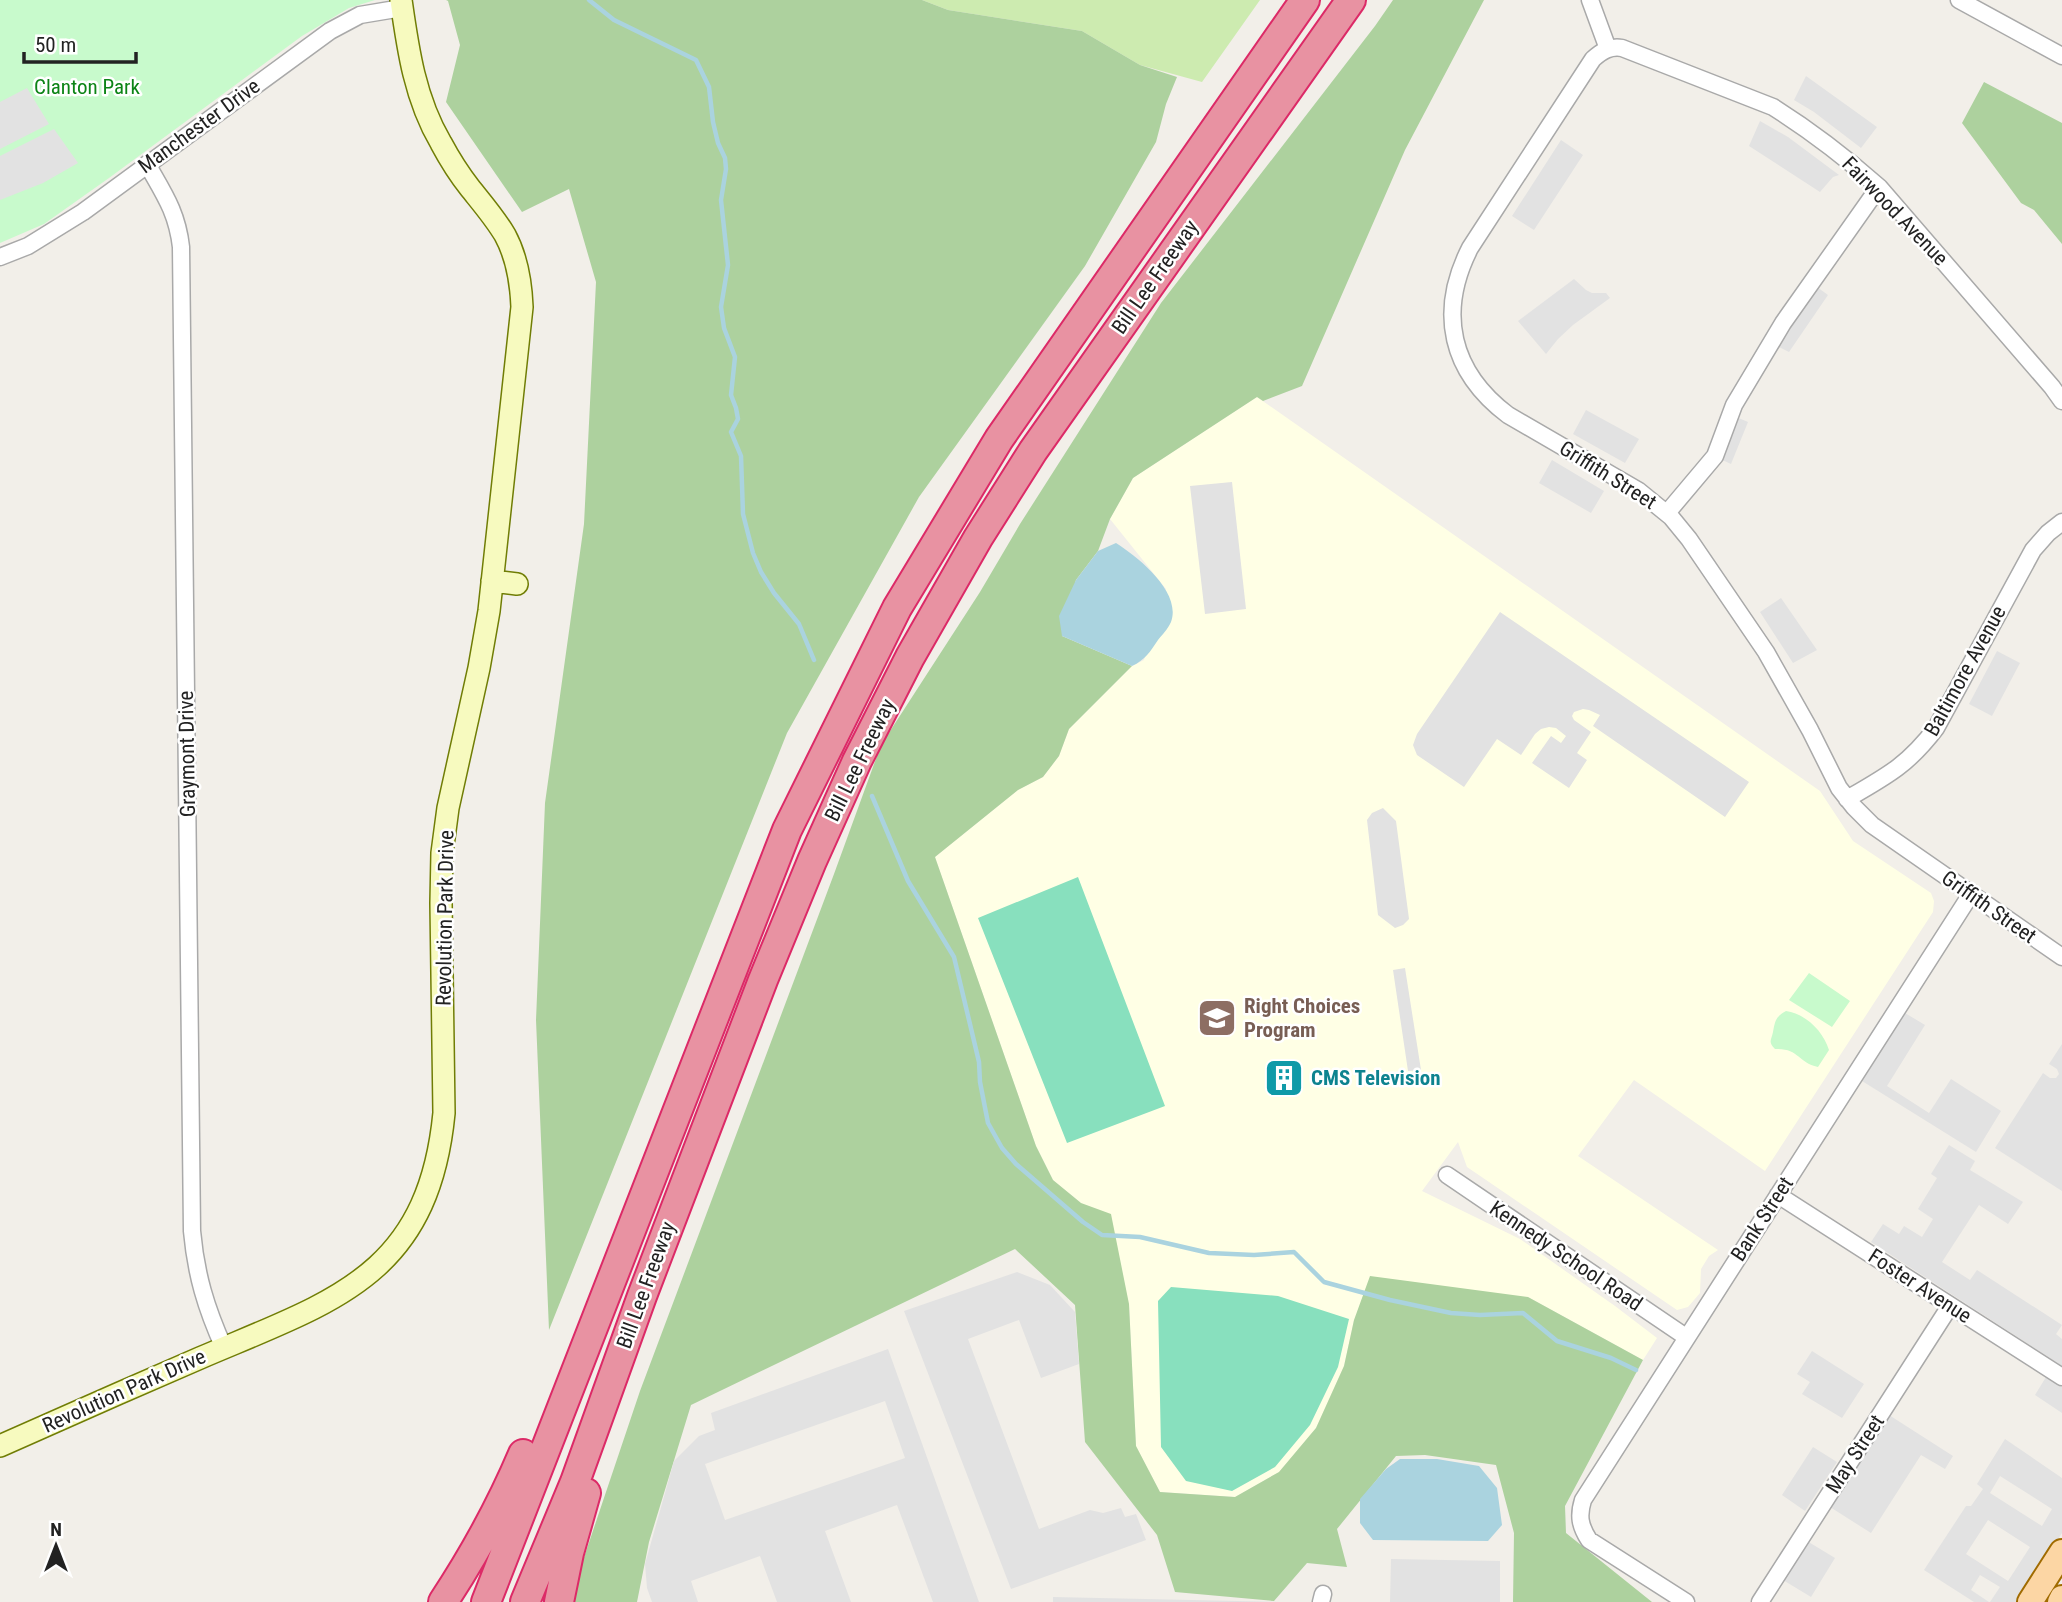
<svg xmlns="http://www.w3.org/2000/svg" width="2062" height="1602" viewBox="0 0 2062 1602" font-family="'Roboto Condensed',sans-serif">
	<style>
		.education { fill: #ffffe5 }
		.grass { fill: #cdebb0 }
		.forest { fill: #add19e }
		.park { fill: #c8facc }
		.pitch { fill: #88e0be }
		.parking { fill: #e2e2e2; fill-rule: evenodd }
		.water { fill: #aad3df }
		.lines { fill: none; stroke-linecap: round; stroke-linejoin: round }
		.stream { stroke: #aad3df; stroke-width: 4.5 }
		.street-casing { stroke: #a9a9a9; stroke-width: 19 }
		.secondary-casing { stroke: #707d05; stroke-width: 24 }
		.primary-casing { stroke: #a06b00; stroke-width: 28 }
		.highway-casing { stroke: #dc2a67; stroke-width: 32 }
		.street { stroke: #fff; stroke-width: 16 }
		.secondary { stroke: #f7fabf; stroke-width: 21 }
		.primary { stroke: #fcd6a4; stroke-width: 24 }
		.highway { stroke: #e892a2; stroke-width: 28 }
		.labels { text-anchor: middle; dominant-baseline: central; stroke-width: 5; stroke-linejoin: round; paint-order: stroke }
		.park-label { font-size: 21px; fill: #0c8416; stroke: #fff }
		.street-label { font-size: 21px; fill: #222; stroke: #fff }
		.education-label { font-size: 21px; font-weight: bold; fill: #785e54; stroke: #fff; text-anchor: start }
		.culture-label { font-size: 21px; font-weight: bold; fill: #0d838f; stroke: #fff; text-anchor: start }
	</style>
	<rect width="100%" height="100%" fill="#f2efe9"/>
	<path class="education" d="M1257,397L1820,791L1853,841L1931,893L1934,901L1933,912L1765,1171L1634,1080L1578,1156L1718,1250L1709,1256L1701,1269L1700,1293L1688,1307L1677,1310L1467,1167L1458,1142L1422,1191L1520,1239L1615,1306L1657,1338L1643,1360L1528,1297L1354,1320L1344,1366L1316,1428L1279,1472L1235,1497L1160,1492L1136,1446L1129,1304L1081,1203L1053,1180L1036,1146L935,857L1018,790L1043,777L1059,756L1069,729L1132,666L1144,660L1166,589L1110,519L1133,478Z"/>
	<path class="grass" d="M922,0H1260L1202,82L1140,65L1082,31L948,10Z"/>
	<path class="forest" d="M446,0H922L948,10L1082,31L1140,65L1177,77L1166,104L1156,142L1085,266L919,497L787,733L549,1330L536,1020L545,803L584,524L596,282L569,189L522,212L446,102L460,45L448,1Z
		M1393,0H1484L1405,150L1302,386L1263,401L1257,397L1133,478L1110,519L1098,551L1076,580L1062,636L1132,666L1069,729L1059,756L1043,777L1018,790L935,857L1036,1146L1053,1180L1081,1203L1111,1214L1129,1304L1136,1446L1160,1492L1235,1497L1279,1472L1316,1428L1344,1366L1354,1320L1370,1276L1528,1297L1643,1360L1565,1506L1566,1533L1652,1602H1513L1514,1533L1496,1465L1425,1455L1396,1456L1337,1529L1347,1567L1307,1563L1274,1601L1175,1592L1157,1535L1085,1442L1075,1305L1015,1249L691,1405L649,1542L637,1602H572L573,1590L640,1391L834,874L881,745L980,592L1020,524L1161,303L1375,26Z
		M1984,82L2062,123V244L2034,210L2021,203L1962,123Z"/>
	<path class="park" d="M0,0H375L349,8L302,36L109,178L44,224L0,243Z
		M1809,973L1850,1001L1832,1027L1789,1000Z
		M1786,1011C1806,1014 1823,1031 1829,1050L1818,1067C1797,1062 1799,1048 1775,1049C1768,1042 1771,1041 1773,1032C1775,1022 1775,1017 1786,1011Z"/>
	<path class="pitch" d="M1078,877L1165,1106L1067,1143L978,918Z
		M1171,1287L1278,1296L1349,1319L1338,1367L1310,1425L1275,1467L1232,1491L1186,1481L1161,1447L1158,1301Z"/>
	<path class="parking" d="M1806,76L1877,127L1861,148L1814,112L1794,100Z
		M27,88L49,124L0,149V102Z
		M1760,121L1788,137L1839,175L1833,177L1820,192L1749,146Z
		M54,129L78,163L43,183L0,200V156Z
		M1561,140L1583,155L1534,230L1512,216Z
		M1574,279L1586,290L1592,293H1606L1610,298L1573,325L1558,339L1546,354L1518,321Z
		M1817,287L1828,295L1789,352L1777,346Z
		M1586,410L1639,439L1625,463L1573,434Z
		M1734,416L1748,422L1731,464L1718,458Z
		M1552,460L1604,491L1591,513L1539,483Z
		M1232,482L1246,609L1205,614L1190,486Z
		M1781,598L1817,650L1793,663L1760,612Z
		M1500,612L1749,782L1725,817L1593,726L1600,715L1589,710L1583,709L1574,712L1572,716L1574,720L1591,732L1577,753L1587,760L1569,788L1532,763L1551,736L1561,743L1566,736L1556,728L1549,727L1541,729L1535,734L1521,755L1497,739L1464,787L1417,755L1413,745L1417,734Z
		M1997,651L2020,663L1992,716L1969,704Z
		M1383,808L1396,821L1409,919L1403,925L1395,928L1378,915L1367,820L1372,813Z
		M1405,968L1421,1070L1408,1071L1393,970Z
		M1905,1013L1925,1025L1887,1086L1929,1113L1951,1079L2001,1111L1976,1152L1862,1081Z
		M2062,1044V1191L1995,1148L2043,1073L2050,1078H2056L2059,1074L2057,1069L2049,1064Z
		M1949,1145L1975,1161L1970,1170L2023,1202L2008,1224L1979,1205L1942,1262L1970,1280L1977,1270L2062,1325L2056,1334L2062,1339V1366L1871,1242L1883,1224L1899,1234L1904,1226L1922,1237L1933,1219L1918,1209L1937,1178L1931,1174Z
		M1017,1272L1050,1285L1075,1312L1079,1364L1041,1378L1019,1320L968,1339L1039,1529L1090,1510L1103,1513L1121,1508L1125,1517L1136,1514L1146,1540L1011,1589L904,1311Z
		M888,1349L979,1602H933L897,1505L825,1531L851,1602H777L760,1556L691,1581L698,1602H652L647,1588L645,1564L674,1461L699,1436L715,1430L711,1413ZM885,1401L905,1458L725,1520L705,1464Z
		M1812,1351L1864,1384L1842,1418L1802,1394L1810,1382L1797,1374Z
		M2046,1377L2062,1387V1413L2035,1395Z
		M1889,1415L1953,1456L1945,1469L1921,1455L1871,1533L1830,1507Z
		M2005,1439L2062,1478V1533L2017,1602H1990L2000,1587L1980,1575L1971,1590L1989,1602H1974L1924,1570L1966,1506H1971L1983,1489L1977,1484ZM2000,1476L2052,1509L2042,1526L1990,1493ZM1988,1520L2030,1547L2008,1581L1966,1554Z
		M1813,1447L1837,1462L1805,1511L1782,1495Z
		M1807,1541L1835,1558L1811,1597L1783,1580Z
		M1391,1559L1500,1561V1602H1390Z
		M1053,1597L1280,1602H1053Z"/>
	<path class="water" d="M1116,543C1138,557 1182,592 1171,622C1168,629 1162,635 1158,640C1150,652 1145,660 1132,666L1062,636L1059,616L1076,580L1098,551Z
		M1400,1459H1437L1479,1466L1497,1488L1502,1525L1488,1541L1373,1540L1360,1523V1499L1386,1469Z"/>
	<g class="lines">
		<path class="stream" d="M589,0L614,20L696,60L709,87L713,122L718,143L725,158L726,169L721,200L728,265L721,307L724,328L735,357L731,395L736,408L738,419L731,432L741,456L743,514L753,553L761,572L774,593L799,624L814,660
			M872,796L908,881L954,957L979,1062L980,1082L988,1123L1002,1148L1016,1164L1083,1222L1102,1235L1140,1237L1209,1253L1254,1255L1294,1252L1324,1282L1390,1300L1451,1313L1480,1315L1523,1313L1557,1341L1611,1358L1636,1370"/>
		<g class="street-casing">
			<path id="street" d="M1590,0L1608,49
				M1959,0L2062,56
				M147,164C164,194 177,212 181,247L192,1231C196,1275 206,1308 224,1348
				M0,257L28,246L83,212L330,31L360,15L402,8
				M2062,401L2052,387L1879,187C1845,157 1811,131 1773,107L1622,48C1610,46 1602,51 1593,59L1470,248C1437,313 1451,372 1508,415L1639,491L1671,517L1689,539L1766,652L1810,730L1839,788L1854,807L1872,825L2062,957
				M1667,513L1715,456L1734,405L1783,323L1879,187
				M1847,799C1887,776 1908,765 1936,728L2033,550L2048,533L2062,522
				M1447,1175L1686,1337
				M1778,1195L2062,1377
				M1321,1602L1323,1594
				M1686,1602L1589,1540C1580,1526 1578,1516 1583,1500L1971,894
				M1760,1602L1950,1306"/>
		</g>
		<g class="secondary-casing">
			<path id="secondary" d="M492,581L517,584
				M0,1446C67,1416 133,1387 200,1358C333,1301 428,1277 444,1113L441,903L442,853L448,808L479,668L489,611L522,307C521,282 517,257 505,235C495,218 482,203 470,188C459,174 449,158 441,143C415,99 408,50 401,0"/>
		</g>
		<g class="primary-casing">
			<path id="primary" d="M2030,1602L2062,1552
				M2060,1602L2062,1598"/>
		</g>
		<g class="highway-casing">
			<path id="highway" d="M443,1602C474,1555 501,1506 523,1454
				M486,1602L787,830L897,608L999,439L1305,0
				M525,1602L575,1482L642,1296L763,980L812,861L857,761L910,657L978,538L1033,451L1351,0
				M559,1602L569,1553L586,1493"/>
		</g>
		<use href="#street" class="street"/>
		<use href="#secondary" class="secondary"/>
		<use href="#primary" class="primary"/>
		<use href="#highway" class="highway"/>
	</g>
	<defs>
		<g id="school-square" transform="scale(2.0125)"><rect x="-9" y="-9" width="18" height="18" rx="4" fill="#8d6e63" stroke="#fff"/><path d="M0-5L7-2L0 1L-7-2ZM-4 1L0 2.5L4 1V4Q0 6-4 4Z" fill="#fff"/></g>
		<g id="building-square" transform="scale(2.0125)"><rect x="-9" y="-9" width="18" height="18" rx="4" fill="#0f9aa8" stroke="#fff"/><path d="M-4-6H4V6H1V3H-1V6H-4ZM-2.5-4.3h1.7v1.8h-1.7ZM.8-4.3h1.7v1.8H.8ZM-2.5-1h1.7V.8h-1.7ZM.8-1h1.7V.8H.8Z" fill="#fff"/></g>
	</defs>
	<g fill-rule="evenodd">
		<use href="#school-square" x="1217" y="1018"/>
		<use href="#building-square" x="1284" y="1078"/>
	</g>
	<g class="labels">
		<g class="park-label">
			<text x="87" y="87">Clanton Park</text>
		</g>
		<g class="street-label">
			<text transform="translate(199 126) rotate(-36)">Manchester Drive</text>
			<text transform="translate(1895 211) rotate(46)">Fairwood Avenue</text>
			<text transform="translate(1155 277) rotate(-55)">Bill Lee Freeway</text>
			<text transform="translate(1608 475) rotate(32)">Griffith Street</text>
			<text transform="translate(1965 671) rotate(-61)">Baltimore Avenue</text>
			<text transform="translate(187 754) rotate(-91)">Graymont Drive</text>
			<text transform="translate(860 760) rotate(-64)">Bill Lee Freeway</text>
			<text transform="translate(1989 907) rotate(35)">Griffith Street</text>
			<text transform="translate(445 918) rotate(-89)">Revolution Park Drive</text>
			<text transform="translate(1762 1219) rotate(-57)">Bank Street</text>
			<text transform="translate(1566 1256) rotate(34)">Kennedy School Road</text>
			<text transform="translate(646 1285) rotate(-70)">Bill Lee Freeway</text>
			<text transform="translate(1920 1286) rotate(33)">Foster Avenue</text>
			<text transform="translate(124 1391) rotate(-24)">Revolution Park Drive</text>
			<text transform="translate(1855 1454) rotate(-57)">May Street</text>
		</g>
		<g class="education-label">
			<text x="1244" y="1006">Right Choices<tspan x="1244" dy="24">Program</tspan></text>
		</g>
		<g class="culture-label">
			<text x="1311" y="1078">CMS Television</text>
		</g>
	</g>
	<g transform="translate(56 1546)" stroke="#ffffff" stroke-width="5" paint-order="stroke">
	<path d="M0-5L12 26L0 18L-12 26Z" fill="#222222"/>
	<text y="-10" font-size="19" font-weight="bold" text-anchor="middle" fill="#222222">N</text>
	</g>
	<path d="M24 52v10h112v-10" fill="none" stroke="#222222" stroke-width="3.5"/>
	<text x="35" y="52" font-size="21" fill="#222222" stroke="#ffffff" stroke-width="5" paint-order="stroke">50 m</text>
</svg>
